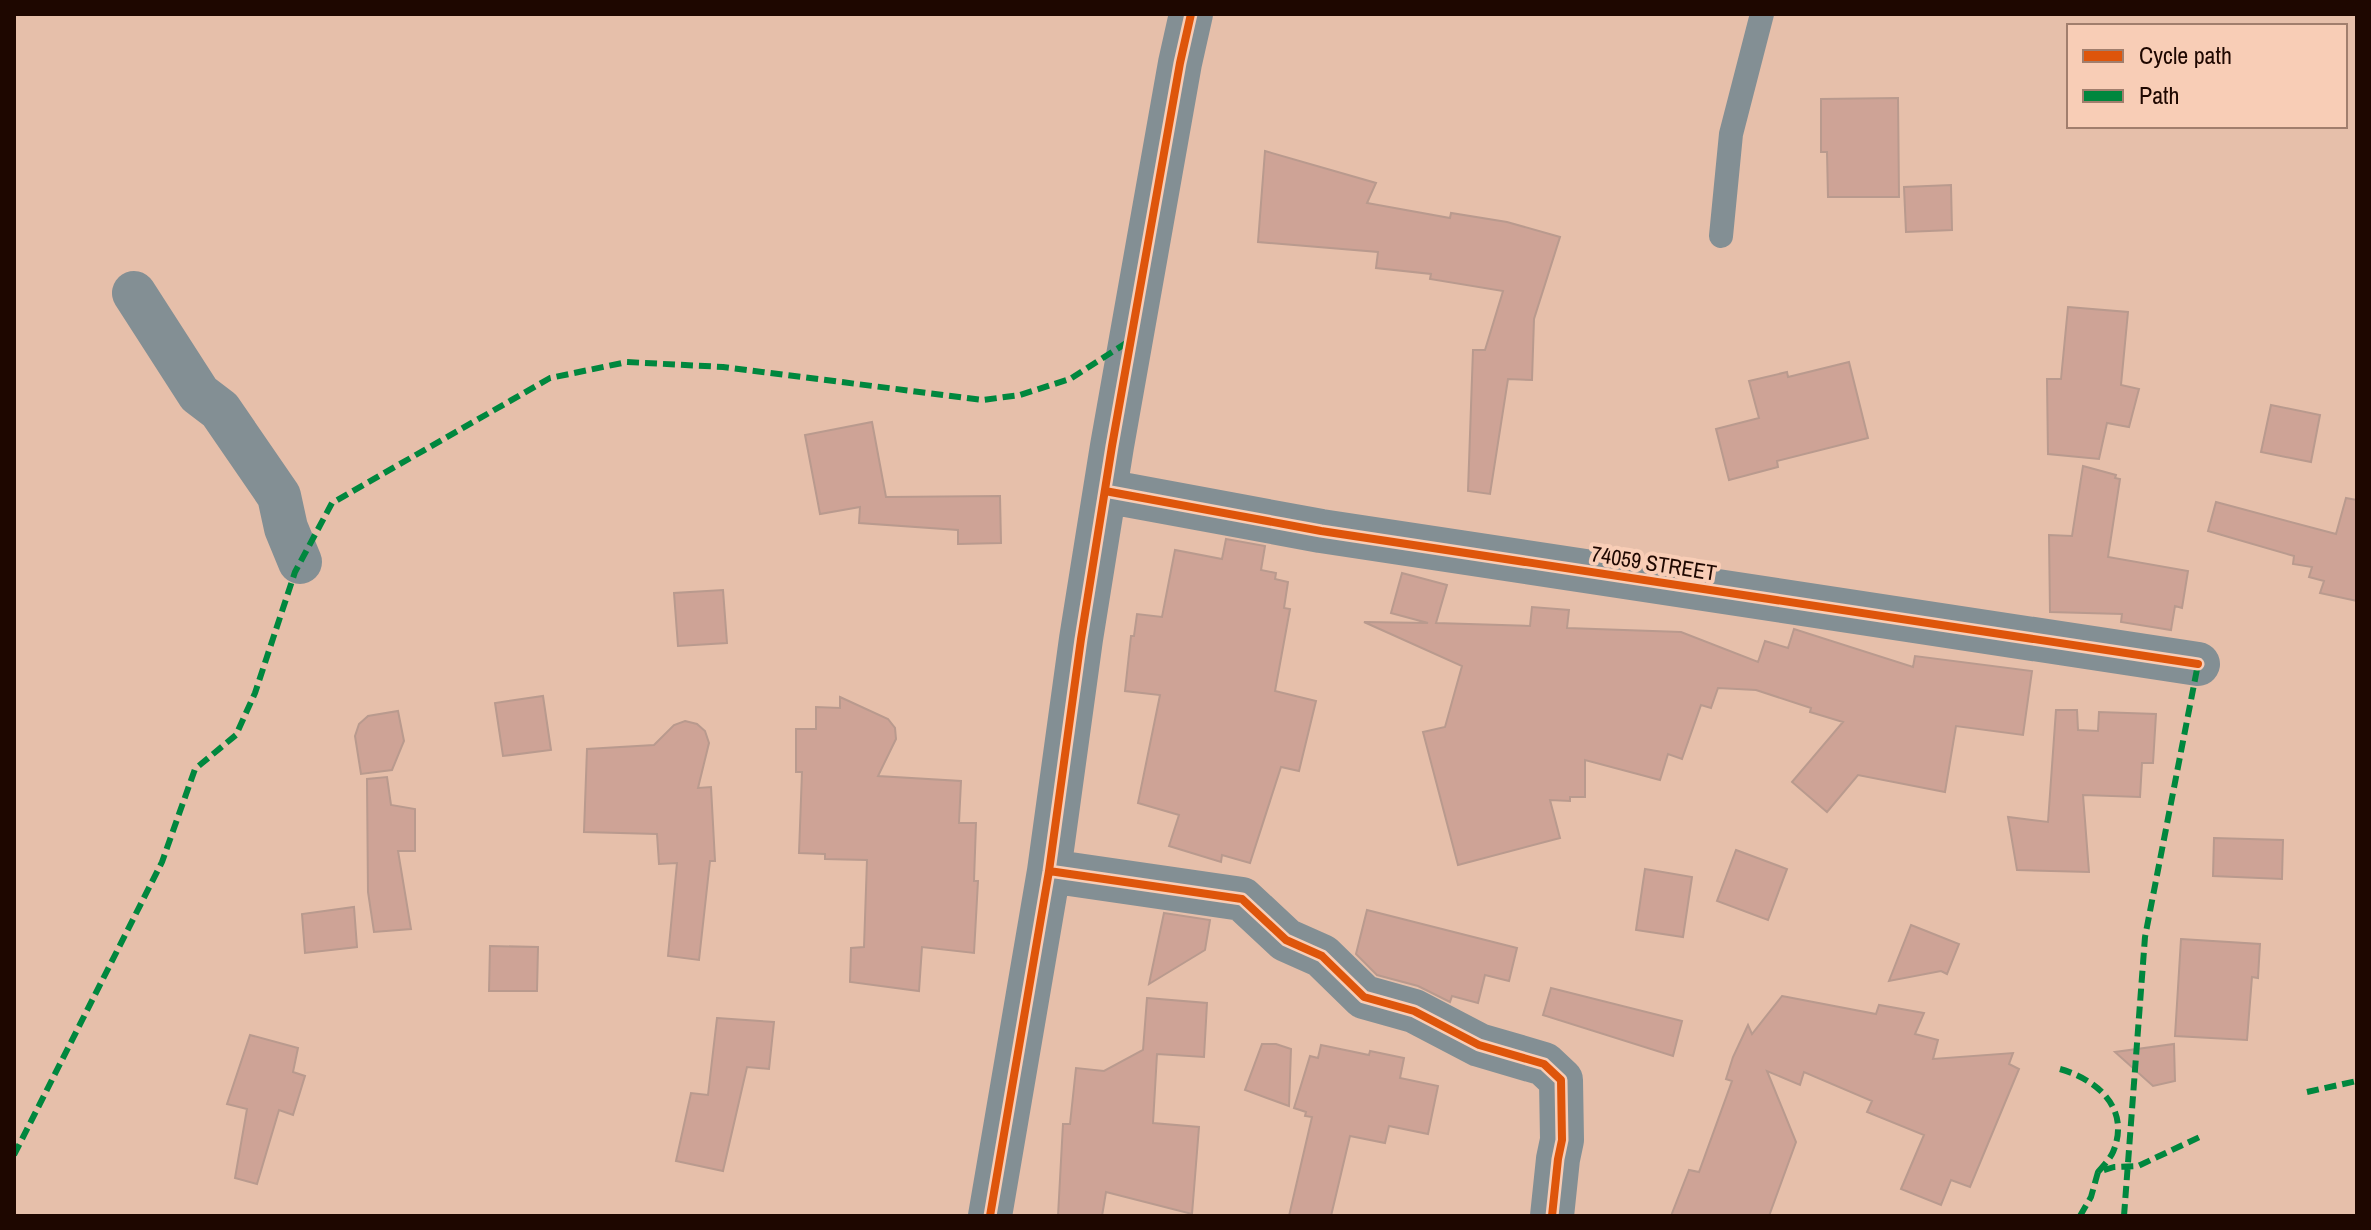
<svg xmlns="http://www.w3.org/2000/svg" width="2371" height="1230" viewBox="0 0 2371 1230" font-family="'Archivo Narrow',sans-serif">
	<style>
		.building { fill: #cea396; stroke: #b99a8e; stroke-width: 2 }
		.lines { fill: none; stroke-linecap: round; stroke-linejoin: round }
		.service { stroke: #838f94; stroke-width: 24 }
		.minor { stroke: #838f94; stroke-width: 44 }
		.quiet { stroke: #00873e; stroke-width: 6; stroke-dasharray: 12 6; stroke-linecap: butt }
		.cycleway-casing { stroke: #f8cdb6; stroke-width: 13 }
		.cycleway { stroke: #de550b; stroke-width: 8 }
		.labels { text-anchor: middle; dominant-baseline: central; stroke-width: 8; stroke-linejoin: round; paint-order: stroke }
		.street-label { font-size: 22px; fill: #1e0700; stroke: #f8cdb6 }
	</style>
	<rect width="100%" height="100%" fill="#e6bfaa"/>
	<path class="building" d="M1898,98L1899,197H1828L1827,152H1821V99Z
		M1265,151L1376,183L1367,203L1450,218L1451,213L1507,222L1560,237L1534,319L1532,380L1508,379L1490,494L1468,491L1473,350H1485L1503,291L1430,279L1431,274L1376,268L1378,252L1258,242Z
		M1951,185L1952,230L1906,232L1904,187Z
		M2068,307L2128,312L2121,385L2139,389L2129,427L2107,423L2099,459L2048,454L2047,379H2061Z
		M1849,362L1868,438L1777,461L1778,467L1729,480L1716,429L1759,418L1749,381L1787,372L1788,377Z
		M2271,405L2320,415L2311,462L2261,452Z
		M872,422L886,497L1000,496L1001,543L958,544V530L859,523L860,507L820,514L805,435Z
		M2083,466L2116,475L2115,478L2120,479L2108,557L2188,571L2182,608L2175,606L2171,630L2121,622L2122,614L2050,612L2049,535L2072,536Z
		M2346,498L2357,500V601L2320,593L2324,581L2309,577L2312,567L2293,564L2294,556L2208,531L2216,502L2336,534Z
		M1226,539L1265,546L1261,570L1276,573L1275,579L1288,582L1284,608L1290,609L1275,691L1316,701L1299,771L1281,767L1250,863L1222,855L1221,862L1169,846L1179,815L1138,803L1160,695L1125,691L1131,636H1134L1137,614L1162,617L1175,550L1222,559Z
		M1402,573L1447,585L1436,623L1530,626L1532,607L1569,610L1567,628L1681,632L1758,662L1765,641L1788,648L1794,629L1913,667L1915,656L2032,671L2023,735L1956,726L1945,792L1858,775L1827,812L1792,782L1843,722L1810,712L1811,708L1756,690L1718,688L1711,708L1701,705L1682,759L1668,754L1660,780L1585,760V797H1570V801L1550,800L1560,838L1458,865L1423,732L1445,727L1462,666L1364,622L1428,623L1391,613Z
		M723,590L727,643L678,646L674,593Z
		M543,696L551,750L503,756L495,703Z
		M840,697L888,719L895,728L896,739L878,776L961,781L959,823H976L974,881H978L974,953L922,947L919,991L850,982L851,948L864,947L867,860L825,859V854L799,853L802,772H796V729H816V707L840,708Z
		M2056,710H2077L2078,730L2098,731L2099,712L2156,714L2153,763H2142L2140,797L2083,795L2089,872L2017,870L2008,817L2048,822Z
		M398,711L404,741L392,770L361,774L355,736L359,724L368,716Z
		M685,721L697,724L705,731L709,743L698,788L711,787L715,861H710L699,960L668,956L677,863L659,864L657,834L584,832L587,749L654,745L674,725Z
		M387,777L391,805L415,809V851H398L411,929L374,932L368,892L367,779Z
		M2214,838L2283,840L2282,879L2213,876Z
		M1736,850L1787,869L1768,920L1717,901Z
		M1645,869L1692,877L1683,937L1636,930Z
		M354,907L357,947L305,953L302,914Z
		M1367,910L1517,948L1509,981L1485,975L1478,1003L1452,996L1450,1002L1418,986L1377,975L1356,954Z
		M1164,913L1210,920L1205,950L1149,984Z
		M1911,925L1959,944L1947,974L1941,971L1889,981Z
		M2181,939L2260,944L2258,978L2252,977L2247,1040L2175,1036Z
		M490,946L538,947L537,991H489Z
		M1551,988L1682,1021L1673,1056L1543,1015Z
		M1782,996L1876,1014L1879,1005L1924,1013L1915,1034L1938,1040L1933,1059L2013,1053L2009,1064L2019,1069L1970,1187L1951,1180L1941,1205L1901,1189L1924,1135L1867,1112L1872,1101L1804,1072L1800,1085L1767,1071L1796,1142L1769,1216H1671L1689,1170L1699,1172L1732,1081L1726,1079L1733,1057L1748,1025L1752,1034Z
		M1147,998L1207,1003L1204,1057L1157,1054L1153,1123L1199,1127L1192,1214L1106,1192L1102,1216H1058L1063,1124H1070L1076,1068L1104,1071L1143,1050Z
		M717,1018L774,1022L769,1069L747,1067L723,1171L676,1161L691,1093L708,1095Z
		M250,1035L298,1048L293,1072L305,1076L293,1115L279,1110L257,1184L235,1178L247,1109L227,1104Z
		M1262,1044H1276L1291,1049L1289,1106L1245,1090Z
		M2174,1044L2175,1081L2153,1086L2115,1052Z
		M1321,1045L1369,1055L1370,1051L1404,1058L1400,1078L1438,1086L1428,1134L1389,1126L1385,1143L1350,1136L1331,1216H1289L1312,1117L1305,1116L1306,1112L1294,1108L1310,1056L1318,1058Z"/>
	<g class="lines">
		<path class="service" d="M1721,236L1731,134L1762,14"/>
		<path class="minor" d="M134,293L199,394L220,410L279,496L286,528L300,562
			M1105,491L1321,531L2198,664
			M1049,871L1242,899L1286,940L1322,956L1364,997L1414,1011L1479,1045L1544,1064L1561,1080L1562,1140L1558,1159L1552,1216
			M990,1216L1049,871L1081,639L1112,446L1180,63L1191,14"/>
		<path class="quiet" d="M2060,1069C2098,1080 2131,1109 2113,1152C2110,1159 2103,1166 2098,1172
			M2307,1092L2357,1081
			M14,1155L162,862L195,769L236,735L255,693L295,572L332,503L550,378L627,362L723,367L983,400L1020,395L1070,379L1131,340
			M2080,1216L2091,1197L2098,1172L2114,1167L2138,1166L2204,1135
			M2124,1216L2145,937L2198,664"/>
		<g class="cycleway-casing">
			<path id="cycleway" d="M1105,491L1321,531L2198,664
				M1049,871L1242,899L1286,940L1322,956L1364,997L1414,1011L1479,1045L1544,1064L1561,1080L1562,1140L1558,1159L1552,1216
				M990,1216L1049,871L1081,639L1112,446L1180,63L1191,14"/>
		</g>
		<use href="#cycleway" class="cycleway"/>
	</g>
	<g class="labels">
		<g class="street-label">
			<text transform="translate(1654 563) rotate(9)">74059 STREET</text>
		</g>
	</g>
	<rect width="2371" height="1230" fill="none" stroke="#1e0700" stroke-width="32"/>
	<rect x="2067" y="24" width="280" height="104" fill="#f8cdb6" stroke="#a17e6d" stroke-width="2"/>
	<rect x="2083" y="50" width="40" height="12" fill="#de550b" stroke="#a17e6d" stroke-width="2"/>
	<text x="2139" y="64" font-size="24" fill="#1e0700">Cycle path</text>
	<rect x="2083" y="90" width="40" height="12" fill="#00873e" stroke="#a17e6d" stroke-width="2"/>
	<text x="2139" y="104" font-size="24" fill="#1e0700">Path</text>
</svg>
